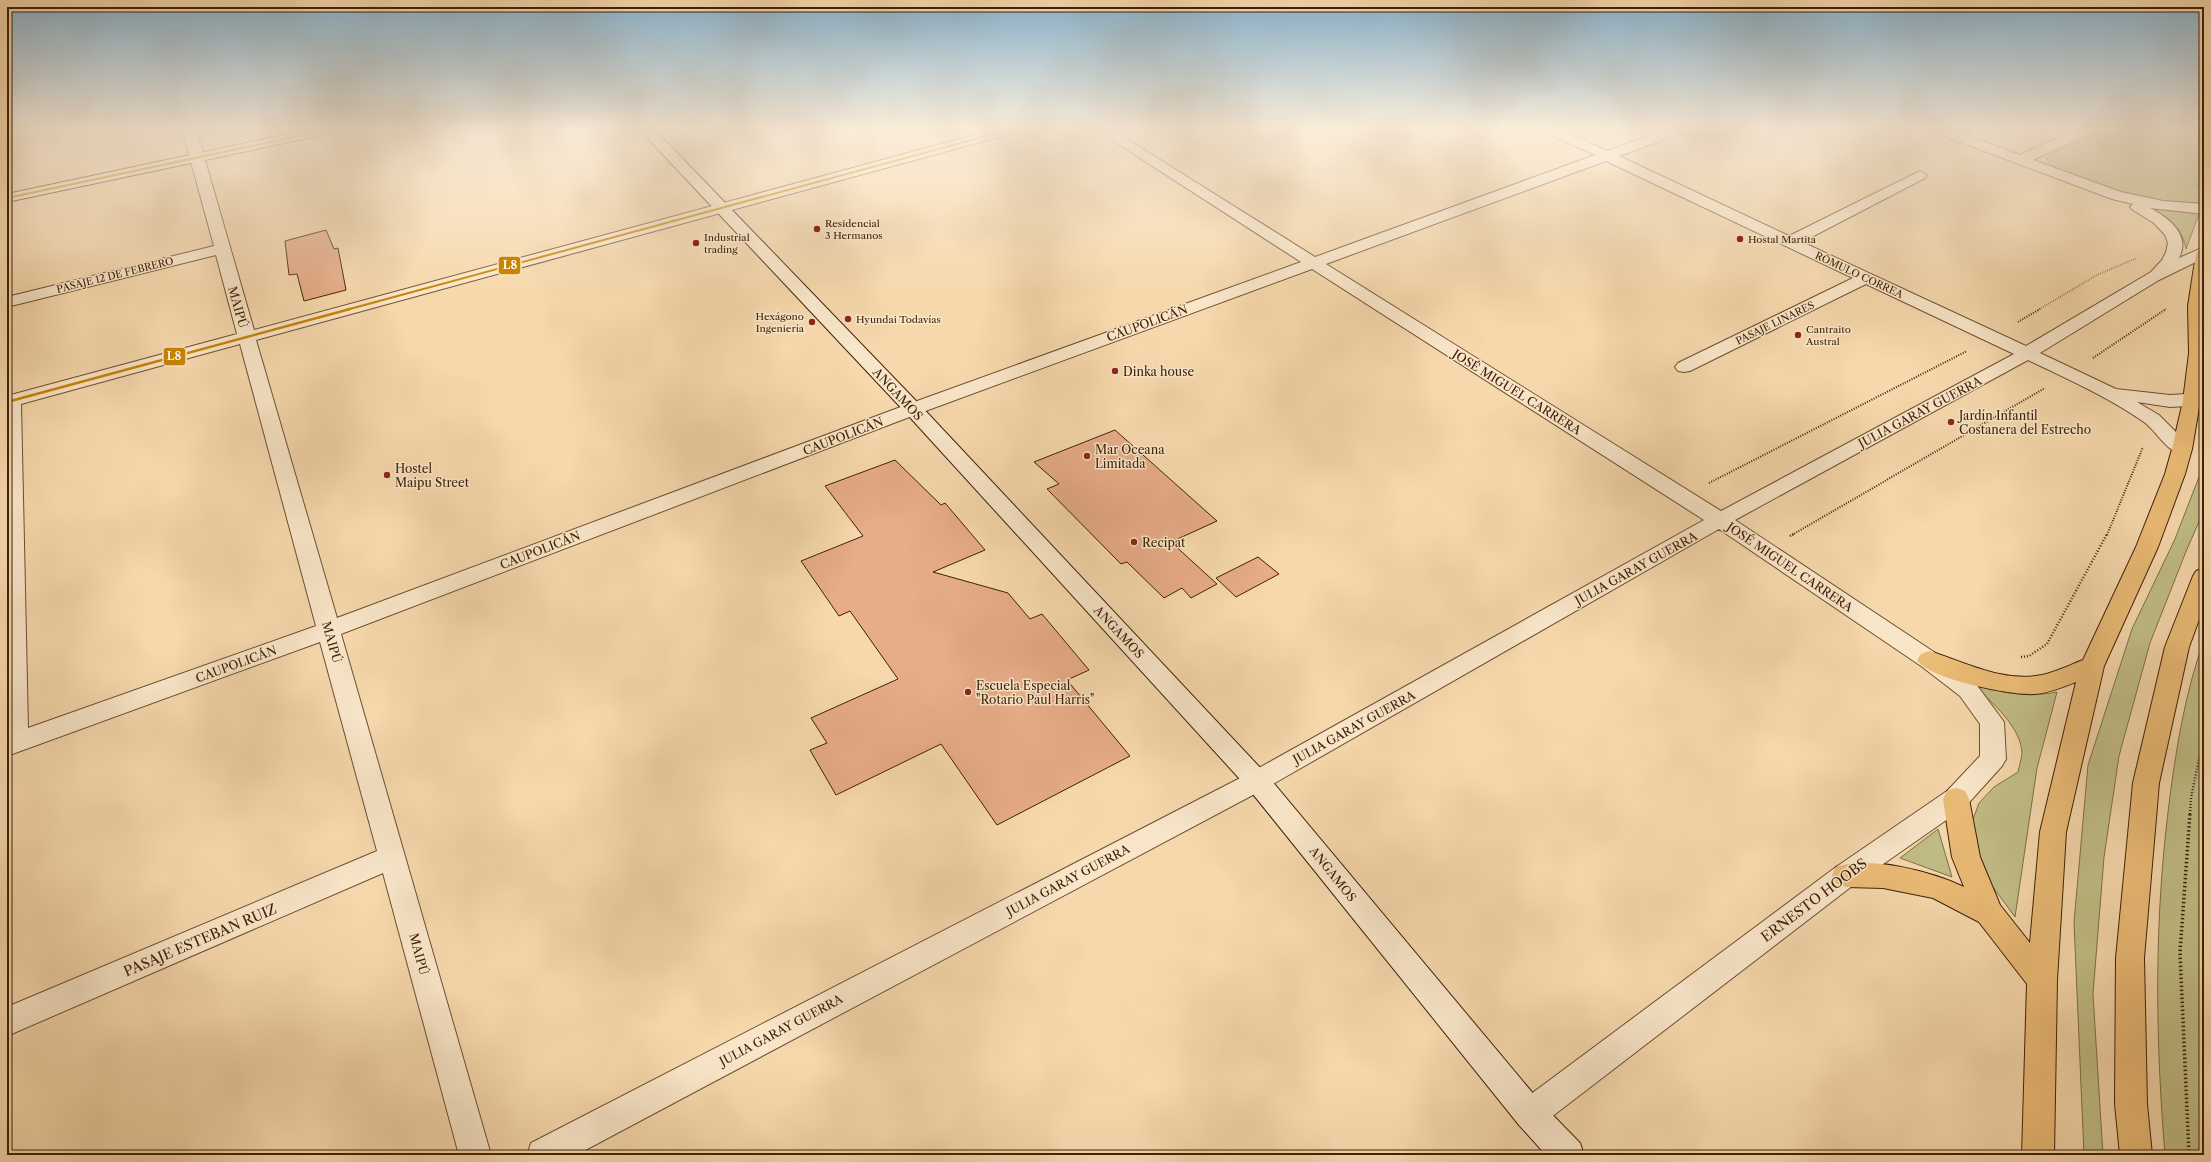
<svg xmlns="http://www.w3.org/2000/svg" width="2211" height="1162" viewBox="0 0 2211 1162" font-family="'Libre Caslon Text',serif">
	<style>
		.green { fill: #c1bd86; stroke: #806e47 }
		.building { fill: #e7ac88; stroke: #3f2008 }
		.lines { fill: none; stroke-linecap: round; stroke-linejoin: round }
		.street-casing { stroke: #6d4e31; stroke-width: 2 }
		.secondary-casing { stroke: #3f2008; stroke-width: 2 }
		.primary-casing { stroke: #3f2008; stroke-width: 2 }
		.path-far3 { stroke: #3f2008; stroke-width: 1.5; stroke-dasharray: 0.5 1.5; stroke-linecap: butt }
		.path-far2 { stroke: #3f2008; stroke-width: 2; stroke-dasharray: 1 1.5; stroke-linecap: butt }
		.path-far1 { stroke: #3f2008; stroke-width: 2.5; stroke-dasharray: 1 2; stroke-linecap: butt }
		.path { stroke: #3f2008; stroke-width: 3.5; stroke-dasharray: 1.5 2.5; stroke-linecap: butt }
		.street { fill: #f9e6c9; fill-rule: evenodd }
		.secondary { fill: #f9e6c9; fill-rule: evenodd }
		.primary { fill: #ebbc76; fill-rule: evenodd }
		.bus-1-far1-casing { stroke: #f9e6c9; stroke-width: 4 }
		.bus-1-casing { stroke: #f9e6c9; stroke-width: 5 }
		.bus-1-far1 { stroke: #c98402; stroke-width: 2 }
		.bus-1 { stroke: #c98402; stroke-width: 2.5 }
		.poi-dot { fill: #8f2418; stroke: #f9e6c9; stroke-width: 1.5 }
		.labels { text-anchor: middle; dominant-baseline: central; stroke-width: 3; stroke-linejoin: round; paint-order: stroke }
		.far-poi-label { font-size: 10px; fill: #3f2008; stroke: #f9e6c9; text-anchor: start }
		.far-street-label { font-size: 10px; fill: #3f2008; stroke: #f9e6c9 }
		.street-label { font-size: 12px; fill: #3f2008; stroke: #f9e6c9 }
		.poi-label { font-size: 12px; fill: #3f2008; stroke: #f9e6c9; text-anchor: start }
		.near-street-label { font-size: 14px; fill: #3f2008; stroke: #f9e6c9 }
		.line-badge { stroke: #f9e6c9; stroke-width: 1.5 }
		.badge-label { font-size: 11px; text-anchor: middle; font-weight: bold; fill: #fff }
	</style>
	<rect width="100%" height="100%" fill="#f6d8ac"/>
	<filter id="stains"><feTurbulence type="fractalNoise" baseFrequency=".005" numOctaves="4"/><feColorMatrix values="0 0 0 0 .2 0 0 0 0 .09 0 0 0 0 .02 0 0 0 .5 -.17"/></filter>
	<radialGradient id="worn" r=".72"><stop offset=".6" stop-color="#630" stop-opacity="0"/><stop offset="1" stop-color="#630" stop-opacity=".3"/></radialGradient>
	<path class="green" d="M2105,129H2204V200C2165,216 2092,182 2054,168L2048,162L2047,158L2050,155Z
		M2143,206L2199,214L2186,249C2182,225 2164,216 2143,206Z
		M2204,464V510L2185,554L2150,643L2119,756L2104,857L2093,994L2103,1155H2084L2074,922L2088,765L2132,629L2175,539Z
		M2204,640V1155H2165C2155,1033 2154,918 2170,796C2177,743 2186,690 2204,640Z
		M1973,685C2002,692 2027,698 2057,692L2037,768L2015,917L1984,875L1971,825L1979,803L1994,787L2018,772C2019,767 2021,760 2022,754C2022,728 1991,701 1973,685Z
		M1938,829L1952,877L1900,858Z"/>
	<path class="building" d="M326,230L334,249L338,248L346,290L304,301L297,274L289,275L285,241Z
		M1115,430L1217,521L1171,542L1217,584L1191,598L1182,588L1164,598L1127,562L1121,564L1047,489L1059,484L1034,462Z
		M895,460L941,505L945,503L985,550L933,572L1008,593L1030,619L1042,614L1089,670L1067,680L1130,756L997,825L941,744L836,795L810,750L827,743L811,718L898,679L850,611L839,616L801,561L863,536L825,486Z
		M1258,557L1279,574L1236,597L1216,578Z"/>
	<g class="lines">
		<g class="street-casing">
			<path id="street" d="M182,129H196L254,330L997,129H1019L1017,132L256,340L337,618L906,405L1301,262L1095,129H1111L1315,257L1595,155L1545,132L1543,129H1561L1607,151L1667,129H1687L1685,132L1619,156L1789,236L1920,171L1927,175L1925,178L1802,242L2026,346L2151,272L2162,260L2166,252L2168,243L2165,235L2154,223L2133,210L2130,207L2133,204L2112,199L1933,132L1931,129H1951L2020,155L2077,129H2095L2093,132L2033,160L2121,192L2163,201L2204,204V214L2150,208C2169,218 2191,235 2179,258L2204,247V258L2159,280L2040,353L2116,389L2170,395L2204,393V405L2170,407L2137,402L2159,415L2189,445L2192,449L2189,453C2169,458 2159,433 2144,422C2108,397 2068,379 2028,360L1735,520L1937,654L1976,684L2004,722L2006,759L2002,766L1965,807L1856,883L1541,1125L1530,1130L1519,1125L1514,1114L1519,1103L1836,867L1947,791L1980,756V724L1960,696L1921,666L1719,529L1266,788L576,1155H527L531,1143L1248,774L1704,520L1312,269L920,413L341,634L491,1155H459L383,873L7,1036V1007L377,851L320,642L7,756V396L237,334L216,255L7,307V297L214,246ZM1606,161L1853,278L1678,363L1675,367L1678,371L1684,372L1690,371L1866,284L2014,354L1721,511L1326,264ZM240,344L316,626L28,728L21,404Z
				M1278,129H1292L1293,130L1286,134L1281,133Z"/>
		</g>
		<g class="secondary-casing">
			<path id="secondary" d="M313,129H339L332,133L7,202V194Z
				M639,129H654L920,405L1266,774L1541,1103L1580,1143L1584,1155H1546L1519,1125L1248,788L906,413Z"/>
		</g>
		<g class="primary-casing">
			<path id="primary" d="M2204,249V378L2192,449L2185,474L2158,547L2104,666L2066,832L2057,980L2054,1155H2022L2027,984L1979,922L1933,898L1883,888L1846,887L1836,883L1832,875L1836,867C1868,855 1934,872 1964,887L1952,857L1943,799L1947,791L1956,788L1965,791L1969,799L1980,857L2000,905L2030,943L2040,832L2076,682C2063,687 2049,693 2035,694C2013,696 1928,679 1917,660L1921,654L1929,651C1965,662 2003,683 2042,675C2056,672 2070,665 2083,660L2136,547L2165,474L2172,449L2183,401L2189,353L2188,306L2196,254L2198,251Z
				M2204,568V606L2189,647L2159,783L2144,958L2147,1104L2152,1155H2120L2115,1104L2116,958L2133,783L2165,647L2193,576L2196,571Z"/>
		</g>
		<path class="path-far3" d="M2111,136L2126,129
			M2197,186L2204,174
			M2038,310L2097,275L2137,258
			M2165,310L2166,309"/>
		<path class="path-far2" d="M2018,322L2040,309
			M2093,358L2166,309
			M1709,483L1967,351
			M1792,535L2045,388
			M2107,535L2143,447"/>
		<path class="path-far1" d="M1790,536L1794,534
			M2021,657L2029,656L2047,644L2107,534
			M2190,814L2191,798L2204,734"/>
		<path class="path" d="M2189,1155L2180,953L2190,813"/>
		<use href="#street" class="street"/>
		<use href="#secondary" class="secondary"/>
		<use href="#primary" class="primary"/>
		<g class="bus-1-far1-casing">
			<path id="bus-1-far1" d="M7,198L332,129
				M346,310L1012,129"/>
		</g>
		<g class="bus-1-casing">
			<path id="bus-1" d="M7,402L350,309"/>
		</g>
		<use href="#bus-1-far1" class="bus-1-far1"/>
		<use href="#bus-1" class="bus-1"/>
	</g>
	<linearGradient id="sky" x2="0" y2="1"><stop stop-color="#8ab6d2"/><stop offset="0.44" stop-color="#fbedda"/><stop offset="1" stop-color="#fbedda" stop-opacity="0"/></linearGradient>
	<rect width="2211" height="292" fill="url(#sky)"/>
	<g class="poi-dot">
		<circle cx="817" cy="229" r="4"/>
		<circle cx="1740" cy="239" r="4"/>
		<circle cx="696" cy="243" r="4"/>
		<circle cx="848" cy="319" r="4"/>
		<circle cx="812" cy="322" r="4"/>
		<circle cx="1798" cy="335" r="4"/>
		<circle cx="1115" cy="371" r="4"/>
		<circle cx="1951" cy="422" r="4"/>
		<circle cx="1087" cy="456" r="4"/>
		<circle cx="387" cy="475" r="4"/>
		<circle cx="1134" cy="542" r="4"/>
		<circle cx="968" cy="692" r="4"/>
	</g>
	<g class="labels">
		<g class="far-poi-label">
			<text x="825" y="223">Residencial<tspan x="825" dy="12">3 Hermanos</tspan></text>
			<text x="704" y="237">Industrial<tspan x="704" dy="12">trading</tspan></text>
			<text x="1748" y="239">Hostal Martita</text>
			<text x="804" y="316" text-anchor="end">Hexágono<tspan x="804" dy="12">Ingeniería</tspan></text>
			<text x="856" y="319">Hyundai Todavías</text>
			<text x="1806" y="329">Cantraito<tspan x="1806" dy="12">Austral</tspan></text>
		</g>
		<g class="far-street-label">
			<text transform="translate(115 275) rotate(-14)">PASAJE 12 DE FEBRERO</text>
			<text transform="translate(1859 275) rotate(25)">RÓMULO CORREA</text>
			<text transform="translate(1775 323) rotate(-26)">PASAJE LINARES</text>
		</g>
		<g class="street-label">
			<text transform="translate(238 307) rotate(74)">MAIPÚ</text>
			<text transform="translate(1147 323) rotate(-20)">CAUPOLICÁN</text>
			<text transform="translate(1517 392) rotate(32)">JOSÉ MIGUEL CARRERA</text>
			<text transform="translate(898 394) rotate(47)">ANGAMOS</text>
			<text transform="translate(1920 412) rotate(-28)">JULIA GARAY GUERRA</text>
			<text transform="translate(843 436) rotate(-21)">CAUPOLICÁN</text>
			<text transform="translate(540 550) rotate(-21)">CAUPOLICÁN</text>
			<text transform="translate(1790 567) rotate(34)">JOSÉ MIGUEL CARRERA</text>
			<text transform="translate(1636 568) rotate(-29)">JULIA GARAY GUERRA</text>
			<text transform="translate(1119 632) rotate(47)">ANGAMOS</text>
			<text transform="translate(332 642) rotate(74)">MAIPÚ</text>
			<text transform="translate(236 664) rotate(-20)">CAUPOLICÁN</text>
			<text transform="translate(1354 727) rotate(-29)">JULIA GARAY GUERRA</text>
			<text transform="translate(1333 874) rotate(51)">ANGAMOS</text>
			<text transform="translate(1068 880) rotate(-28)">JULIA GARAY GUERRA</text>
			<text transform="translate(419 954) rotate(75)">MAIPÚ</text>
			<text transform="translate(781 1030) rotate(-28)">JULIA GARAY GUERRA</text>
		</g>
		<g class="poi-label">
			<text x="1123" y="371">Dinka house</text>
			<text x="1959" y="415">Jardín Infantil<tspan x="1959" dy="14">Costanera del Estrecho</tspan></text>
			<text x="1095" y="449">Mar Oceana<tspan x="1095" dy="14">Limitada</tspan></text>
			<text x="395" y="468">Hostel<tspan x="395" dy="14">Maipu Street</tspan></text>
			<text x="1142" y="542">Recipat</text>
			<text x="976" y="685">Escuela Especial<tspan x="976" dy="14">"Rotario Paul Harris"</tspan></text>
		</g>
		<g class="near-street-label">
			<text transform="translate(1814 900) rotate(-37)">ERNESTO HOOBS</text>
			<text transform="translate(200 940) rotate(-23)">PASAJE ESTEBAN RUIZ</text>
		</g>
	</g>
	<g class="line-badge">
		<rect x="498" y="256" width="23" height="19" rx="4" fill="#c98402"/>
		<rect x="163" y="347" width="23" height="19" rx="4" fill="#c98402"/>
	</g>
	<g class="badge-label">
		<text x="510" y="269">L8</text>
		<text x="174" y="360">L8</text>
	</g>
	<rect width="2211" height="1162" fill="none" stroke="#f6d8ac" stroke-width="24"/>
	<rect x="8" y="8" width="2195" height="1146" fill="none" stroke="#3f2008" stroke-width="2"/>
	<rect x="12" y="12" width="2187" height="1138" fill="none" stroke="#3f2008"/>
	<rect width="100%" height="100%" filter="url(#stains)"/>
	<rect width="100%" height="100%" fill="url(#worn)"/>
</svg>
